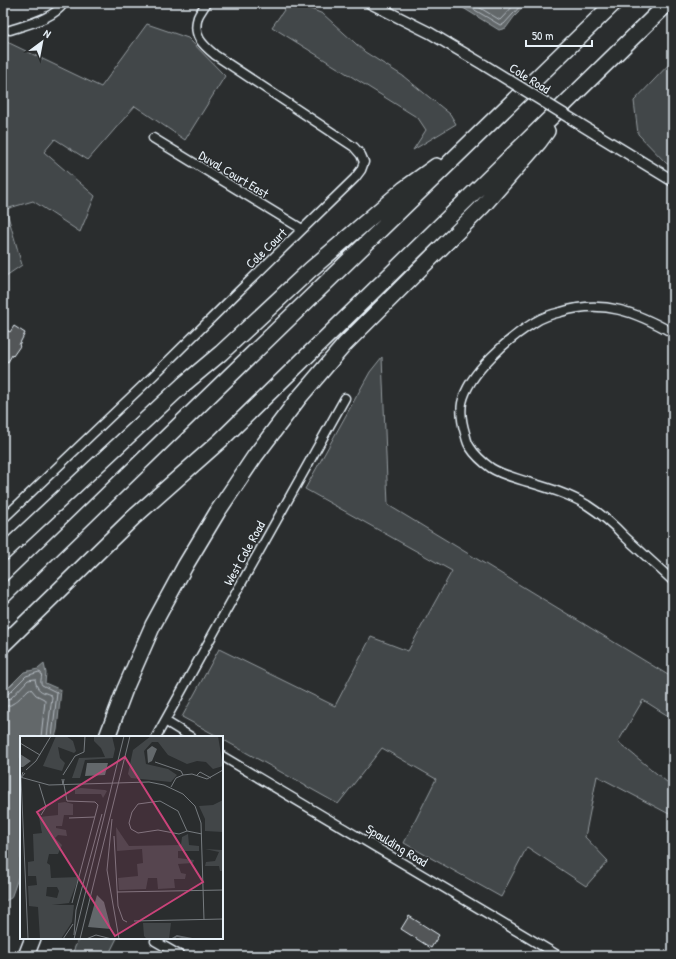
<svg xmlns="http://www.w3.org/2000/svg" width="676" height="959" viewBox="0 0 676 959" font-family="'Patrick Hand',sans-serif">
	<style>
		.green { fill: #424648; stroke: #959ca0 }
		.water { fill: #63686b; stroke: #989fa3 }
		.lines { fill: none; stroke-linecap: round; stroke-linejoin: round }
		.shore { stroke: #b3bac0; stroke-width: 1 }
		.building { fill: #535759; stroke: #e8f1f8 }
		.minor-casing { stroke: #e8f1f8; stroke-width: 11 }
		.tertiary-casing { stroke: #e8f1f8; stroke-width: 13 }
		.motorway-casing { stroke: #e8f1f8; stroke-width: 18 }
		.minor { stroke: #2a2d2e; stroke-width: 8 }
		.tertiary { stroke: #2a2d2e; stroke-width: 10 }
		.motorway { stroke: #2a2d2e; stroke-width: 15 }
		.tertiary-bridge-casing { stroke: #e8f1f8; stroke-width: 13; stroke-linecap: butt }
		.tertiary-bridge { stroke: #2a2d2e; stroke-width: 10 }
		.labels { text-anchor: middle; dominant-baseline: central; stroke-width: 3; stroke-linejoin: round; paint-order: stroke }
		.street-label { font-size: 13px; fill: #e8f1f8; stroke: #2a2d2e }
		.inset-river { fill: none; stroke: #63686b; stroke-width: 2 }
		.inset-road { fill: none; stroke: #767b7f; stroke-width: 1 }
		.view { fill: #ca437a; fill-opacity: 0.15; stroke: #ca437a; stroke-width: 2 }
		.inset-edge { fill: none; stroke: #e8f1f8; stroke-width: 2 }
	</style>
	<rect width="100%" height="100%" fill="#2a2d2e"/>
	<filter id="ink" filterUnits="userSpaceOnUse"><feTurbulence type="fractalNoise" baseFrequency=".025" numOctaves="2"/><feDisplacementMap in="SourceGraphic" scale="8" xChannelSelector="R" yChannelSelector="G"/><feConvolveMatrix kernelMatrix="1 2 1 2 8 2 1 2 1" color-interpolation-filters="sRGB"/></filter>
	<g filter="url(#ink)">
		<path class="green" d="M289,3H296L323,14L365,52L403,76L450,114L456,124L413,150L426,130L418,118L272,27Z
			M147,24L188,38L225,76L185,140L135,106L88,160L55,139L44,152L95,196L80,232L33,201L6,209L22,265L3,278V40L101,87Z
			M673,60V167L666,163L638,134L634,101Z
			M382,357L388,505L673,678V719L643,700L618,742L673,787V816L597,776L585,837L608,861L586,886L527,847L501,897L404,843L436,779L382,748L338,804L222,739V737H219L182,717L219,649L335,706L371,637L408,651L452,571L305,489L370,372Z
			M79,938H117L108,956H71Z"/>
		<path class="water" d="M455,3H528L514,17L506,28L499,30Z
			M44,664L46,673L45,683L61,690L57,730L55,737H21V870L11,898L3,902V693L24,672L38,669Z"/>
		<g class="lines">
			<path class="shore" d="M463,3L500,25L504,24L523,3
				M472,3L500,20L516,3
				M3,696L7,695L26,676L39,672L41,673C43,677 39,681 42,685L56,692L57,693L52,737
				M3,701L7,700L11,698L28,680L35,679C37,691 40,691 51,695L52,697L47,737
				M3,707C15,706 21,696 29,689H31L36,695L44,699L45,701L41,737"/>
		</g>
		<path class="building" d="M14,326L25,333L19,345L20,346L13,356L12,355L8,362L3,359V328L10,332Z
			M409,916L439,935L431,948L401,929Z"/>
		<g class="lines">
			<g class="minor-casing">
				<path id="minor" d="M10,30C28,24 53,19 64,3
					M153,138L302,229
					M673,333C636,312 603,299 561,312C552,314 543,317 535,322C510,337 468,373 462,403C460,414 462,423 465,433C466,437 467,443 470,447C475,455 484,463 491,468C502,475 516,478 528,482C548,488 569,494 587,505C601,514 613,524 624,536C640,551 657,566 673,581
					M3,519L153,376L236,294L355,178L361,170L364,162L361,155L354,147L215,55C203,45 192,36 198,17C200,12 204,8 206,3
					M165,721L191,737
					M156,737L218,625L345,398
					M222,756L559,956
					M155,941L181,956"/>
			</g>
			<g class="tertiary-casing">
				<path id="tertiary" d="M370,3L430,33L484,65
					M596,134L673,181"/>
			</g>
			<g class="motorway-casing">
				<path id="motorway" d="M3,553L184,384L221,353L310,270L404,189L436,166
					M3,596L614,3
					M3,645L133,518L221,440L668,3
					M107,737L125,689L153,625L185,566L218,511L255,456L298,399L345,344L482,207L539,142L547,131
					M26,956L33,938"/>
			</g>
			<use href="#minor" class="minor"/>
			<use href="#tertiary" class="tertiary"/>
			<use href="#motorway" class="motorway"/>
			<g class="tertiary-bridge-casing">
				<path id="tertiary-bridge" d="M484,65L596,134"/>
			</g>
			<use href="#tertiary-bridge" class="tertiary-bridge"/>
		</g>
	</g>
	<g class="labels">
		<g class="street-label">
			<text transform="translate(530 78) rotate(32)">Cole Road</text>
			<text transform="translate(234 174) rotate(31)">Duval Court East</text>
			<text transform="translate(266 248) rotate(-44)">Cole Court</text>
			<text transform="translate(244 553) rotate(-61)">West Cole Road</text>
			<text transform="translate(397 845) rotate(31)">Spaulding Road</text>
		</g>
	</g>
	<g transform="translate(20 736)">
		<rect width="203" height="203" fill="#2a2d2e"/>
		<path d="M36,0H46L53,5L56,15L54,17L38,11L40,22L45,27L42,35L23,30ZM74,0H92L95,13L93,22L65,24L60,42H52L59,22L85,21L81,12L74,5ZM131,0H198L203,30L193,33L186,26L177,25L167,28L148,19L138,6H132L124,15L126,28L148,33L157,39L151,46L111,42L108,38L113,14ZM61,52L85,54L87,55L83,62L81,58H55V53ZM203,64V96L185,95V83L179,70L193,69ZM45,66L53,68V79H44L42,90H36V92L46,94L47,100L38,99L35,102L42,109L38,118H29L27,127L30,129L31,142L59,141L49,167L32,169H54L52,186L41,203H20L18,171L9,170L8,150L17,149L16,140H8V126L14,125L13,98L22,97L19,81L38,79V67ZM27,151H37L39,155L37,162L26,160ZM96,91L109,110L161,109L162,101L168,98L169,109L179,110V115H158V122L174,124L173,127L158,128L161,137L166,138L165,143H154L155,152L138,153L137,142H128L126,153L99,154L98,142L118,140L117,128L123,127L122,113L97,115ZM203,110V135H200L199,130H185L186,126L195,125L199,116L185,113L202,114ZM123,187H151L149,203H127L124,200Z" fill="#424648" fill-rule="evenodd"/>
		<path d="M132,10L137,13L132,25L128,27L127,14ZM0,18L11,25L3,31H0ZM67,27H88L85,39L65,40ZM77,159L84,166L91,193L68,191Z" fill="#63686b"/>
		<path class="inset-river" d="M152,203L157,200L172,203"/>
		<path class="inset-road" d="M0,7L20,19M135,26L161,35L163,39M6,34L16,25L31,0M3,36L1,42L5,37M43,39L55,20L64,16L65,0M177,39L180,36L191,42M0,41L29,49L129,46L144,49L163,58L175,70L181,87L184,184M1,42L8,203M42,43L43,49L44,43M19,48L26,71L21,79M44,49L47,65L75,66L78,69L52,167M151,51L156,42L163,39L172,38L187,43L203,34M49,82L75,81M92,83L87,134L99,203M167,95L159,98L138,94L118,97L111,93L109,87L112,76L118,68L140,65L158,75L167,95L182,98M94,100L98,170L103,184L107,186M97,156L203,154M114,185L203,183M54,199L56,174L82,78M43,203L53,188M54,203L104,0M60,203L110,0M66,203L76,199L92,203"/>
		<path class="view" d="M105,21L183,146L95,200L17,76Z"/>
		<rect width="203" height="203" class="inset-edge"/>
	</g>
	<rect width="676" height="959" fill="none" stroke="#2a2d2e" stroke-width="16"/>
	<rect x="8" y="8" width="660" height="943" fill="none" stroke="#e8f1f8" stroke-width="1.5" filter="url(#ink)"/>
	<g transform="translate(42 42) rotate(32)" stroke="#2a2d2e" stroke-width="3" paint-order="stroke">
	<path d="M0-3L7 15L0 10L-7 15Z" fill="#e8f1f8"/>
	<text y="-6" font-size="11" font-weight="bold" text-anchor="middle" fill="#e8f1f8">N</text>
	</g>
	<path d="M526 40v6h66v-6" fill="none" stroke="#e8f1f8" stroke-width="2"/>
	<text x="532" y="40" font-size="12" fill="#e8f1f8" stroke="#2a2d2e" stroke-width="3" paint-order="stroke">50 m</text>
</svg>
